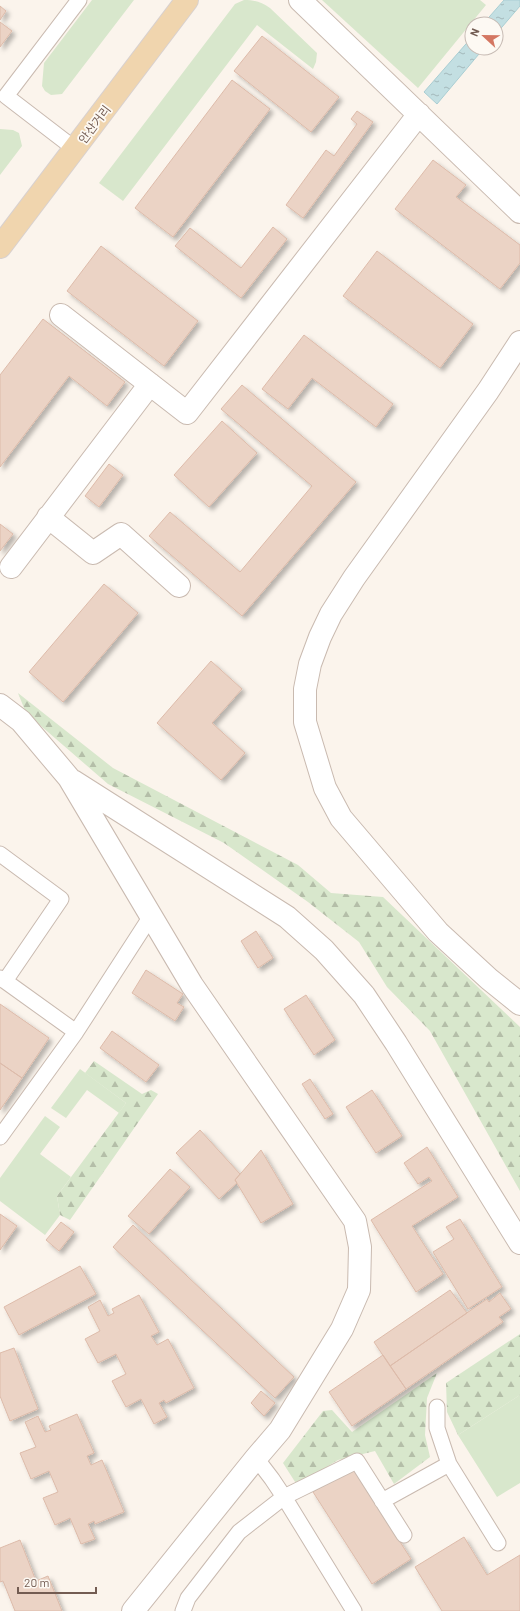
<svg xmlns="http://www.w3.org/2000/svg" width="520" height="1611" viewBox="0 0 520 1611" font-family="Barlow,'Noto Sans KR',sans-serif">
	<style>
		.grass { fill: #d8e7cc }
		.forest { fill: url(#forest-firs) }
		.water { fill: url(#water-ripples); stroke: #aaced3 }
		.building { fill: #ebd3c5; stroke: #dba; filter: url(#shadow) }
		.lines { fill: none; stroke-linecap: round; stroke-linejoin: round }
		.service-casing { stroke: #c9bab0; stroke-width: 17 }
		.minor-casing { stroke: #c9bab0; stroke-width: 24 }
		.primary-casing { stroke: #d8d1cf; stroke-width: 24 }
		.service { stroke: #fff; stroke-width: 15 }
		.minor { stroke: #fff; stroke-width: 22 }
		.primary { stroke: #f0d5ae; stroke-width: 22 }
		.labels { text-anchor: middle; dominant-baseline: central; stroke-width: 3.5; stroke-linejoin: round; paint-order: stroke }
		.street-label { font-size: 12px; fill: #735c52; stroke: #fdf9f3 }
	</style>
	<defs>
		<pattern id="forest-firs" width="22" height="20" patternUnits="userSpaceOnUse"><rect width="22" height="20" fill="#d8e7cc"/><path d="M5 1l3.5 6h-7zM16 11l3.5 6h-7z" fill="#b4bea8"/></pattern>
		<pattern id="water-ripples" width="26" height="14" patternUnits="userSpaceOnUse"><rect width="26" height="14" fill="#c3dfe2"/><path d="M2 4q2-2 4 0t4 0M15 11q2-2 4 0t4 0" fill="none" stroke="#a3b8ba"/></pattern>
		<filter id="shadow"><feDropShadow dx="3.5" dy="3.5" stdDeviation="2" flood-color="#0004"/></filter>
	</defs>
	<rect width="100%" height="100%" fill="#fbf4ec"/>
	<path class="grass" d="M92,0H134L62,94L51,95L45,91L42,86L44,63Z
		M244,0C255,0 261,2 270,8L317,53L316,62L313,69L257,25L123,201L99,183L235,4Z
		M322,0H480L486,5L418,88Z
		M0,129L13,130L19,133L22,146L0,175Z
		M80,1069L126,1103L119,1113L87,1090L66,1118L51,1108Z
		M45,1116L60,1127L40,1154L71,1177L57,1196L60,1215L45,1235L0,1201V1178Z
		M520,1395V1483L497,1497L458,1435Z"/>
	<path class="forest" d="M18,693L113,768L298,865L331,893L383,897L520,1027V1191L430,1031L387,987L359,942L308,902L224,843L108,784L26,713Z
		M94,1061L142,1094L151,1090L158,1094L70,1220L60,1215L57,1196L126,1103L85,1073Z
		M520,1334V1395L458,1435L447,1412L446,1383Z
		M437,1373L427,1398L425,1435L430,1457L394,1484L375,1451L338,1460L297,1485L283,1463L323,1411L332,1410L352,1432Z"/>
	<path class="water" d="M504,0H520V6L496,34V24H483Z
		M472,37V48H484L437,104L424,92Z"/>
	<path class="building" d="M0,6L6,11L0,20Z
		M0,22L12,31L0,47Z
		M262,36L339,97L311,132L234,71Z
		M232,80L270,109L173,237L135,208Z
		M357,111L373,122L303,218L286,205L326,150L334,156L357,124L351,119Z
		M433,160L466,185L456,197L520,245V263L500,289L395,209Z
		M273,227L287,239L241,298L175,246L190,228L241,268Z
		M101,246L198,321L164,366L67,291Z
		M377,251L473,324L440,368L343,296Z
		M43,319L125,382L107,406L69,376L0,467V375Z
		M304,335L393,404L376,427L312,378L288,409L262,389Z
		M242,385L356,482L242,616L149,536L170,512L240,572L312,486L221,409Z
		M222,421L257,453L209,507L174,475Z
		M109,464L123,475L99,507L85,496Z
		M0,524L13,534L0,551Z
		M104,584L138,613L63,702L29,672Z
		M211,661L242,689L212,723L245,753L221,780L157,723Z
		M256,931L273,958L258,968L241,941Z
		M146,970L183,994L177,1003L184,1007L175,1021L132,993Z
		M306,995L335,1040L314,1055L284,1009Z
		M0,1004L49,1038L22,1078L0,1063Z
		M112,1031L159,1065L146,1082L100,1048Z
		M0,1063L22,1078L0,1110Z
		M310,1079L333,1114L325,1119L302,1084Z
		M372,1090L402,1136L376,1153L346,1107Z
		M200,1130L240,1174L235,1180L237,1183L219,1199L176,1153Z
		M427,1147L458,1197L412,1226L443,1274L416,1292L371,1220L432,1181L429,1177L418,1184L404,1163Z
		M261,1150L293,1204L261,1223L235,1180Z
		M170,1169L190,1187L149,1234L128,1216Z
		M0,1214L17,1226L0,1250Z
		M460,1219L502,1287L468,1309L433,1252L454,1239L446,1227Z
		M61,1222L74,1232L59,1251L46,1240Z
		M133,1225L294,1377L275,1398L113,1247Z
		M80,1266L96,1294L19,1335L4,1307Z
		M450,1290L467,1313L390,1366L374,1342Z
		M500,1293L511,1309L499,1317L503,1322L406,1389L390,1366L487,1299L489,1302Z
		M139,1295L159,1332L151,1336L157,1345L168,1339L194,1388L166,1403L164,1400L159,1403L167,1417L154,1424L141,1399L126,1407L112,1381L126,1374L116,1354L98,1363L85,1339L100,1331L88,1307L100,1300L108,1316L114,1313L112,1309Z
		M14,1348L38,1409L10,1421L0,1396V1353Z
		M383,1355L406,1389L352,1426L329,1392Z
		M261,1391L275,1403L264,1416L251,1403Z
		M77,1414L94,1453L87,1456L91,1465L102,1460L124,1512L95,1524L94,1521L88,1524L95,1539L81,1544L70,1518L55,1525L43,1498L58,1492L49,1471L31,1479L20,1453L36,1447L25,1422L38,1416L45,1432L51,1430L49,1426Z
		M352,1467L411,1559L372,1584L313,1492Z
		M464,1537L487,1575L520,1555V1611H442L415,1567Z
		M20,1540L36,1581L48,1576L62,1611H15L3,1581L0,1582V1548Z"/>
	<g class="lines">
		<g class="service-casing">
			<path id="service" d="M75,149L6,96L79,0
				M0,978L5,981L61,899L0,854
				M5,981L76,1032
				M0,1137L76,1032L151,916
				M437,1407V1428L449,1464L498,1543
				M256,1458L272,1479L284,1497L354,1611
				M382,1501L449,1464
				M183,1611L188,1598L239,1532L284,1497L357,1461L404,1535"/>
		</g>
		<g class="minor-casing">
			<path id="minor" d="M300,0L520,212
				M61,315L187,413L419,114
				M520,342L488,391L354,578L331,614L320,637L310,664L305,689V722L325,788L341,818L438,932L489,979L520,1004
				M48,517L93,553L121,534L179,586
				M11,567L150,384
				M0,705L21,721L69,778L192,985L355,1221L360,1247L359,1290L342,1329L280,1430L256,1458L133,1611
				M73,781L287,917L324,950L364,995L396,1043L520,1243"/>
		</g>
		<g class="primary-casing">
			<path id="primary" d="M0,247L187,0"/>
		</g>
		<use href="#service" class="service"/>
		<use href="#minor" class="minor"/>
		<use href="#primary" class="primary"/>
	</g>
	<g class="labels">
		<g class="street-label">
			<text transform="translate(94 124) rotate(-53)">안산거리</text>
		</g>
	</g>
	<g transform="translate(484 36) rotate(292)"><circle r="19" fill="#fdf9f3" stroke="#c6bab3"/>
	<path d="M0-3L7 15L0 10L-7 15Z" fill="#d47762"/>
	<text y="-6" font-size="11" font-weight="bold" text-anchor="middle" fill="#735c52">N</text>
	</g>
	<path d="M18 1587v6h78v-6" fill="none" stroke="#735c52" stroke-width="2"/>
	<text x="24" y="1587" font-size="12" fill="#735c52" stroke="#fdf9f3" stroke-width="3" paint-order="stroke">20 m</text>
</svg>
